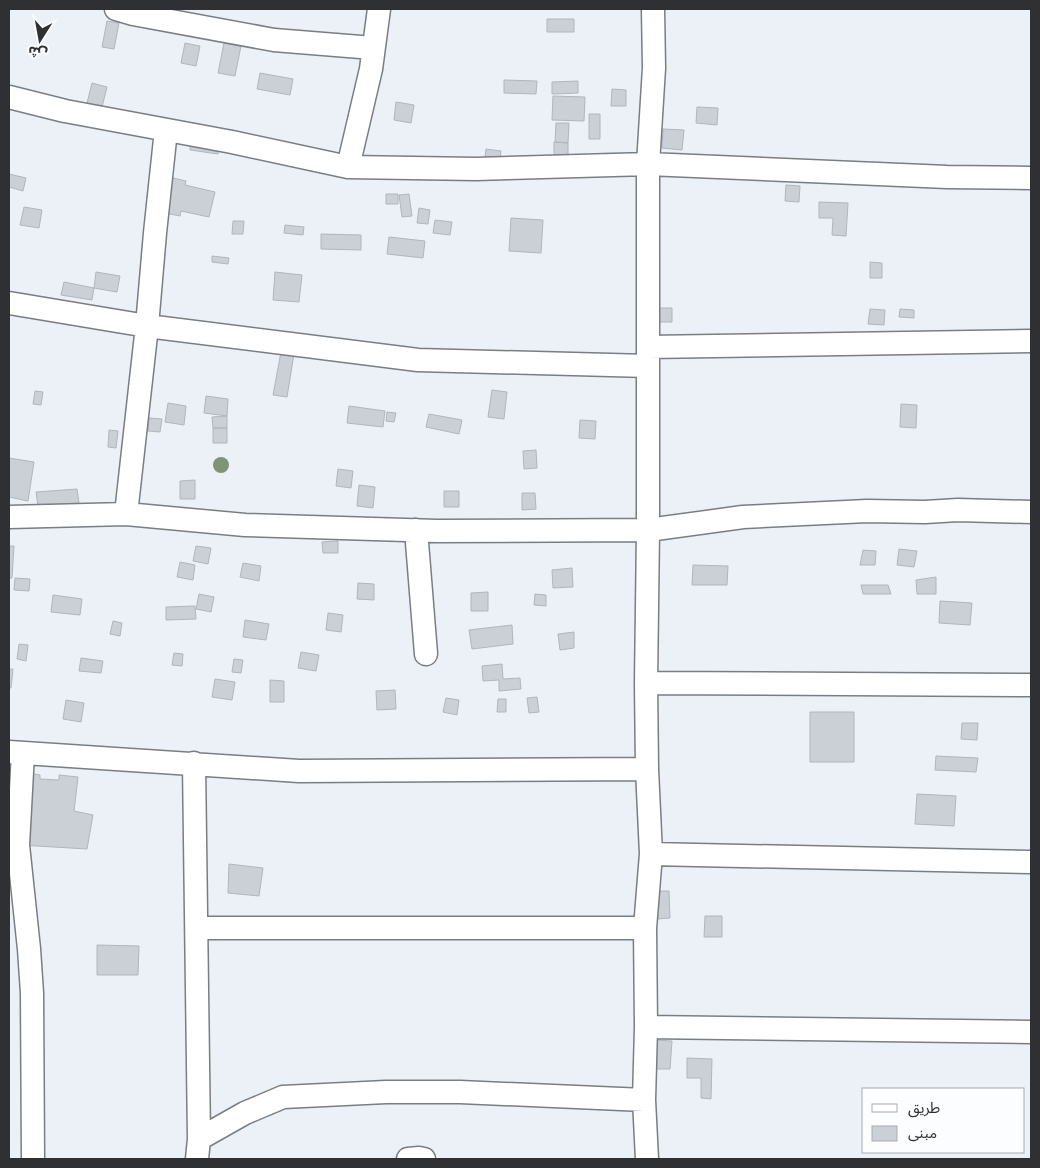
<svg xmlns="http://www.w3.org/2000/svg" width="1040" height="1168" viewBox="0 0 1040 1168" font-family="Poppins,'Noto Sans Arabic',sans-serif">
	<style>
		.building { fill: #cad0d6; stroke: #b0b6bc }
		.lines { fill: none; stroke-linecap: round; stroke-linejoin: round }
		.street-casing { stroke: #797e83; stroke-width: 25 }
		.street { stroke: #fff; stroke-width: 22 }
		.tree { fill: #809377 }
	</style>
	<rect width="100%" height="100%" fill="#ebf1f7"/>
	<path class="building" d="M547,19H574V32H547Z
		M107,21L119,23L114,49L102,47Z
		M185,43L200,46L196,66L181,63Z
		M224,43L241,46L235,76L218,73Z
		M260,73L293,79L290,95L257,89Z
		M504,80L537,81L536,94L504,93Z
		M578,81V93L552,94V82Z
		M92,83L107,87L102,107L87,103Z
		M612,89L626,90V106H611Z
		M553,96L585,97L584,121L552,120Z
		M396,102L414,105L411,123L394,120Z
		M697,107L718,108L717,125L696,123Z
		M589,114H600V139H589Z
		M556,123H569L568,143L555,142Z
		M663,129L684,130L682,150L662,148Z
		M191,141L219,144L218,154L190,150Z
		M554,142L568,143V160L554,159Z
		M486,149L501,151L499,166L484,164Z
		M9,174L26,178L23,191L9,187Z
		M173,178L186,181L185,185L215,192L209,217L181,211L180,216L165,213Z
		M786,185L800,186L799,202L785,201Z
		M386,194H398V204H386Z
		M409,194L412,216L402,217L399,195Z
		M819,202L848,203L846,236L832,235L833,218H819Z
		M24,207L42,210L39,228L20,225Z
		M419,208L430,210L428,224L417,223Z
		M511,218L543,220L541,253L509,251Z
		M435,220L452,222L450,235L433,233Z
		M233,221H244L243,234H232Z
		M285,225L304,227L303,235L284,233Z
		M321,234L361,235V250L321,249Z
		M389,237L425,241L423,258L387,254Z
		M212,256L229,258L228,264L212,262Z
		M870,262L882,263V278H870Z
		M96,272L120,276L117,292L94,288Z
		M275,272L302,275L299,302L273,300Z
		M64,282L94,288L92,300L61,295Z
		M654,308H672V322H654Z
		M870,309L885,310L884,325L868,324Z
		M900,309L914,310V318L899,317Z
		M281,352L294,354L287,397L273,395Z
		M492,390L507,392L504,419L488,417Z
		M35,391L43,392L41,405L33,404Z
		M206,396L228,399L227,416L204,413Z
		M168,403L186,406L184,425L165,422Z
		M901,404L917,405L916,428L900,427Z
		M349,406L385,411L383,427L347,423Z
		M387,412L396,413L394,422L386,421Z
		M429,414L462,420L459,434L426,427Z
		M227,416V428H213L212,417Z
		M149,418L162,419L160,432L148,431Z
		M580,420L596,421L595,439L579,438Z
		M213,428H227V443H213Z
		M109,430L118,431L116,448L108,447Z
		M536,450L537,468L524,469L523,451Z
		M9,458L34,462L28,501L9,497Z
		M338,469L353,471L351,488L336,486Z
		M195,480V499H180V481Z
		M359,485L375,487L373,508L357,506Z
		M77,489L79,503L38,506L36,492Z
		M444,491H459V507H444Z
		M522,493H535L536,509L522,510Z
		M338,541V553H323L322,542Z
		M9,546H14L12,578H9Z
		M196,546L211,548L208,564L193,561Z
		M899,549L917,551L914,567L897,565Z
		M863,550L876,551L875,565H860Z
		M180,562L195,565L193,580L177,577Z
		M243,563L261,566L259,581L240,577Z
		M693,565L728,566L727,585H692Z
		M572,568L573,587L553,588L552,570Z
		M936,577V594H917L916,580Z
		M15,578L30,579L29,591L14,590Z
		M358,583L374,584V600L357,599Z
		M861,585H888L891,594H863Z
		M488,592V611H471V593Z
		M199,594L214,597L211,612L196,609Z
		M535,594L546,595V606L534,605Z
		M53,595L82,599L80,615L51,612Z
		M940,601L972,603L970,625L939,623Z
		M195,606L196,619L166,620V607Z
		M328,613L343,615L341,632L326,630Z
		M245,620L269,624L266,640L243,637Z
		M113,621L122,623L120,636L110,634Z
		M512,625L513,644L472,649L469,630Z
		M574,632V648L560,650L558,634Z
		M19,644L28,645L26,661L17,659Z
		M301,652L319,655L316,671L298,668Z
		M174,653L183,654L182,666L172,665Z
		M81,658L103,661L101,673L79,671Z
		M234,659L243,660L241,673L232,672Z
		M502,664L503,679L520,678L521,689L499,691V680L483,681L482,666Z
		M9,669H13L11,688H9Z
		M215,679L235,682L232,700L212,697Z
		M270,680L284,681V702H270Z
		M395,690L396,709L377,710L376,691Z
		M537,697L539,712L529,713L527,698Z
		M446,698L459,700L457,715L443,712Z
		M498,699H506V712H497Z
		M66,700L84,703L81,722L63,719Z
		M810,712H854V762H810Z
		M962,723H978L977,740L961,739Z
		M936,756L978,758L976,772L935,770Z
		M23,772L40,775V779L59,780V775L78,777L74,811L93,815L87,849L20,845Z
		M917,794L956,796L954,826L915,824Z
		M229,864L263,868L259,896L228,893Z
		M657,891H669L670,918L657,919Z
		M705,916H722V937H704Z
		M97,945L139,946L138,975H97Z
		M654,1040L672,1041L670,1069H652Z
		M687,1058L712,1059L711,1099L701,1098V1078H687Z"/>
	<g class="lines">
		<g class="street-casing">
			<path id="street" d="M116,9L133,14L274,40L373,48
				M9,97L65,111L232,142L348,167L476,169L648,164L947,177L1031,178
				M348,167L371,69L379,9
				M9,303L147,326L155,233L166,130
				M648,347L1031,341
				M126,514L147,326L418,360L648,366
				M9,517L126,514L245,525L437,531L648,530L743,517L867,511L925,512L958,510L1031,512
				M416,530L426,654
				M646,683L1031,685
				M9,752L299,771L647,769
				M23,753L18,845L29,949L32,993L33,1159
				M194,763L199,1139L197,1159
				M651,854L1031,862
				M197,928C347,929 496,929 645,928
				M646,1027L1031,1032
				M199,1139L245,1113L283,1097L386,1092H460L644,1100
				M408,1159L419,1158L424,1159
				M647,1159L644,1100L646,1027L645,928L651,854L647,769L646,683L648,530V164L654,68L653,9"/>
		</g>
		<use href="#street" class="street"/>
	</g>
	<circle class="tree" cx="221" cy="465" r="8"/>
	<rect width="1040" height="1168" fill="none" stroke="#2e3033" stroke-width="20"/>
	<rect x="862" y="1088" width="162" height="65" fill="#fcfdff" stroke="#aaabad"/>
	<rect x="872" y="1104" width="25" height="8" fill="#ffffff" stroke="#aaabad"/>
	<text x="908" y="1113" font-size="15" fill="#2e3033">طريق</text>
	<rect x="872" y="1126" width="25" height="15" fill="#cad0d6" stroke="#aaabad"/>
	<text x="908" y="1138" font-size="15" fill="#2e3033">مبنى</text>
	<g transform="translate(40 40) rotate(191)" stroke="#fcfdff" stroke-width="4" paint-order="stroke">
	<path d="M0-4L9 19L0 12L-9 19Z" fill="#2e3033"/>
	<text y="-8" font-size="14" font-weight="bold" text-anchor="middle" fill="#2e3033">ش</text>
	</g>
</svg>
